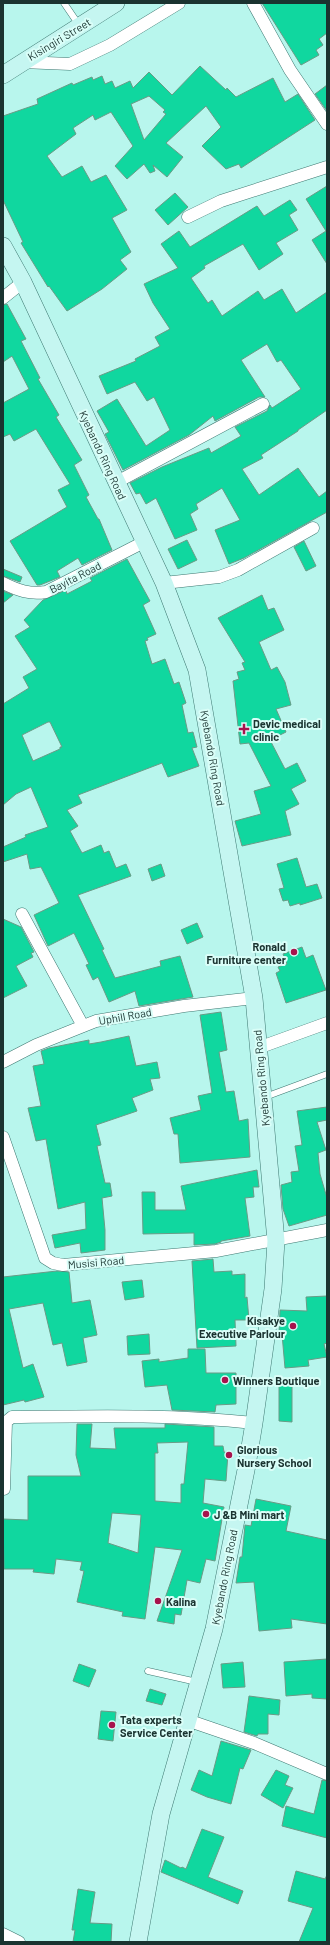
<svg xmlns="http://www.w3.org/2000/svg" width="330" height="1945" viewBox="0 0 330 1945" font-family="Barlow,sans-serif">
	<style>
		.building { fill: #10d79f; stroke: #699b86; fill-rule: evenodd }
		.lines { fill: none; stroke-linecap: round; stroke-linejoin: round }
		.lane-casing { stroke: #3d7871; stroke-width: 7 }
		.street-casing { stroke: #3d7871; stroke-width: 13 }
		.secondary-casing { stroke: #3d7871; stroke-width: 18 }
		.lane { stroke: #fff; stroke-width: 6 }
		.street { stroke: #fff; stroke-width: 12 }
		.secondary { stroke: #c5f6f1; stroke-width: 17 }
		.poi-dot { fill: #a7134d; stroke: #dafef8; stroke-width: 1.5 }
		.labels { text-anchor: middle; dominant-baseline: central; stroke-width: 4; stroke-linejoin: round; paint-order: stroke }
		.street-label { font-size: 11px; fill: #1a3330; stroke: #dafef8 }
		.poi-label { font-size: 11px; font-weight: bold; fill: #1a3330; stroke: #dafef8; text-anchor: start }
	</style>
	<rect width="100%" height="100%" fill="#b8f6ed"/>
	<path class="building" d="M262,3H327V33L319,39L323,45L316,50L319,55L301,65Z
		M200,66L226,90L227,88L236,97L273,78L285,102L298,94L315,120L241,168L239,164L226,169L202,146L221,127L206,106L166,143L183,157L167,177L153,165L155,171L150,173L144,164L127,179L115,166L133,146L111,112L95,120L93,115L73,128L76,134L47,156L62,177L82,166L91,182L106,175L127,210L112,218L131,252L120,260L127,269L102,289L67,311L49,286L48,287L21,243L23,242L3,200V116L38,104L37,99L72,83L73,85L92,77L93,80L102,76L105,84L112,81L115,88L130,81L133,88L149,72L172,95ZM149,96L165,110L163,112L166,114L144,140L131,104Z
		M327,85V111L315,94Z
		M327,186V264L312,240L326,231L306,199Z
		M175,193L188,207L168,225L155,210Z
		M290,200L297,210L289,215L298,230L276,243L283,254L259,270L243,244L204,266L205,268L191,278L208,303L212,300L222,316L258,291L264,300L282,289L296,313L327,292V410L298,430V431L261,455L263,458L242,469L259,495L298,468L319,497L327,491V512L244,558L229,564L215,530L240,520L222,488L196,504L198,509L190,514L197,530L175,539L156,498L146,504L140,493L136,494L130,483L162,467L209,448L211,453L241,436L235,427L267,411L270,405L272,408L301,389L281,360L277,362L267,344L241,360L265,397H259L215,421L213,416L189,435L123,470L105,434L109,432L97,411L117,399L146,446L170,430L154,397L147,401L135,382L107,394L99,376L136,361L135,359L160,346L155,337L170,329L153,303L144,284L178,268L161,244L179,231L190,247L257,206L264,216Z
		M7,304L26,339L21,341L40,378L38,379L59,415L56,417L82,460L74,465L89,495L86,497L98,519H99L112,550L82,565L78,558L57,571L60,577L40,585H37L10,541L67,507L58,490L70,484L36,429L14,441L10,434L3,437V403L29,389L12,356L3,362V305Z
		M187,540L197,560L178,569L168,549Z
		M304,541L316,566L306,571L294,547Z
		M127,559L150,601L143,605L156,634L147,638L148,640L145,641L152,664L165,659L174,684L179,682L186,703L182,705L188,733L193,732L197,747L192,748L199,766L168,777L162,763L78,795L82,803L67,810L78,826L70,831L82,853L101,845L104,853L109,851L116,868L126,864L131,876L78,895L104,949L102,950L115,978L161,966L160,961L180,956L193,997L139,1006L135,991L109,1002L98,977L93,980L86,965L89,964L74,933L48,946L34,915L59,903L41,867L30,869L27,854L3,862V847L26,837L25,835L48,827L31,787L16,794L3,805V704L29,688L23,677L37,669L15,636L30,627L24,620L43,600L66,590L67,594L92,581L90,578ZM48,722H50L62,747H60V749L33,761L22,735Z
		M3,569L22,577L20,582L3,576Z
		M3,591L13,595L3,603Z
		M262,595L268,610L274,608L284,630L259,642L271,670L277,667L285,682L291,705L276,709L286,732L270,740L285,769L297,763L306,781L291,789L299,804L285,811L291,835L242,846L235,821L261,814L254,791L271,786L249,743L240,744L233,681L239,679L237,672L245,670L242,663L245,662L218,618Z
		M297,858L306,887L317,884L322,898L300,905V903L290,906L288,900L283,901L279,889L284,888L277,864Z
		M161,864L165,876L152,881L148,869Z
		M3,919L21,927L34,952L31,953L33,957L16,966L27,986L3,998Z
		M197,923L203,937L187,944L181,930Z
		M302,947L306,958L313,955L326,990L286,1003L276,973L280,971L278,967L287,964L283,954Z
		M221,1012L227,1050L219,1052L226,1092L234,1091L239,1121L248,1119L250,1157L180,1163L178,1134H174L170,1118L201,1110L198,1096L212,1093L200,1015Z
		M129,1036L136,1066L157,1062L160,1078L150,1079L153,1090L132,1098L137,1111L96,1125L101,1145L97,1146L105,1183H110L112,1196L102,1198L105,1230V1250L81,1253L80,1243L55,1248L52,1235L86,1229L85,1202L58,1209L46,1139L36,1141L28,1108L41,1106L33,1066L44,1064L41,1051L49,1048L89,1040V1044L101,1042Z
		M327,1107V1120L317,1122L326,1150L318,1153L320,1174L327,1198V1215L289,1226L283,1209L281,1185L292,1182L291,1172L299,1171L295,1146L302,1145L297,1111Z
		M257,1170L259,1187H253L254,1197L245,1198L250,1236L221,1241V1242L215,1244L194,1245V1233L143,1234L142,1192H155V1210H186L181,1186Z
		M213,1259L214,1272L232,1271V1275L245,1274V1298L247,1297L249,1320H235L236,1346L197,1348L192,1261Z
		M57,1271L69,1272L72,1303L90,1300L97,1335L83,1338L87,1362L67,1366L62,1343L53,1345L43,1303L9,1309L23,1368L33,1364L44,1397L25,1402L24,1400L3,1405V1277Z
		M142,1280L144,1297L125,1300L122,1282Z
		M327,1296V1343L324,1344L327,1357L308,1360L309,1366L285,1368L282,1334H279L280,1310L307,1311L306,1297Z
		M149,1334L150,1354L128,1355L127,1336Z
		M188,1349H205L206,1373H236V1404L216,1405L215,1412L172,1410L167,1385L145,1387L142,1361L159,1359V1362L188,1358Z
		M279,1385H292V1422L279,1421Z
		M77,1424H92L90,1448L116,1449L114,1428H165V1424L214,1427V1446H223L224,1452L228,1453L226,1481L205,1479L203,1503L224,1507L215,1561L206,1559L200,1583L187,1580L181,1615L175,1614L174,1624L157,1621L182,1550L155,1547L145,1619L122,1616L123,1612L77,1602L84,1571L80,1570L82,1562L56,1559L54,1574L33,1572L34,1569H4L3,1519L28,1520V1476H81L76,1455ZM188,1442L184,1484H181V1503L155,1501V1453H158L157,1443ZM112,1513L141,1515L138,1553L108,1543Z
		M256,1499L291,1506L286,1531L327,1540V1624L291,1619L292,1628L259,1631L254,1582L236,1583L240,1557H242L245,1525L251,1526Z
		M327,1659V1699L312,1698V1694L286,1696L284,1662Z
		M243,1662L245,1687L223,1688L221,1664Z
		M79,1664L96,1670L89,1687L73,1681Z
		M150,1689L166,1694L162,1705L146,1701Z
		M249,1696L280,1700L279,1715L268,1714V1734H258L257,1736L244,1732Z
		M101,1711L116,1712L113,1741L98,1739Z
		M221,1741L251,1750L243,1769L240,1768L231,1804L207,1797L191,1790L199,1770L212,1776Z
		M276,1770L289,1776L285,1785L293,1788L283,1808L261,1795Z
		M322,1780L327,1781V1838L282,1826L286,1806L314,1814Z
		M202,1829L224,1837L208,1877L243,1891L238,1904L161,1872L165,1860L181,1868L182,1867L186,1869Z
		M296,1871L325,1879L327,1875V1942H299L313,1908L288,1901Z
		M78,1889L95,1892L90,1923L112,1924L111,1942H73L75,1930H72Z"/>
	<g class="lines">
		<g class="lane-casing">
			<path id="lane" d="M64,3L79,25
				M265,1097L327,1074
				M148,1671L197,1682"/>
		</g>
		<g class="street-casing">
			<path id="street" d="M253,3L290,70L327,124
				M22,62L70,64L110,45L179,3
				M188,217L221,201L327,167
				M3,298L23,282
				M115,483L263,404
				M3,583C17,590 30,595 46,592L144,542
				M164,583L219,577L238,570L313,528
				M22,914L83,1026
				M258,1048L327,1023
				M3,1062L36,1045L96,1021L184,1006L254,998
				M3,1137L45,1258L53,1263L63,1265L216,1251L327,1230
				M4,1489L6,1422L12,1417C93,1416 173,1414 254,1423
				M187,1720L254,1743L327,1774
				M3,1934L19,1942"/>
		</g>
		<g class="secondary-casing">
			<path id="secondary" d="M3,75L116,3
				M3,246L23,282L164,583L197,670L254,998L276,1241L273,1289L254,1423L247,1465L214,1629L161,1814L138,1942"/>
		</g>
		<use href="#lane" class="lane"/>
		<use href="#street" class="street"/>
		<use href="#secondary" class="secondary"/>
	</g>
	<g class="poi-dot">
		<path d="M242 723h4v4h4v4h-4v4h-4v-4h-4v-4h4z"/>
		<circle cx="294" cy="952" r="4"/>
		<circle cx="293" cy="1326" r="4"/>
		<circle cx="225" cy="1380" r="4"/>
		<circle cx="229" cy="1455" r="4"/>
		<circle cx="206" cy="1514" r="4"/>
		<circle cx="158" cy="1601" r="4"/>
		<circle cx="112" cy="1725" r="4"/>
	</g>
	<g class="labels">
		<g class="street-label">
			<text transform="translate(59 39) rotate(-31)">Kisingiri Street</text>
			<text transform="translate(103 455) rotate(65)">Kyebando Ring Road</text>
			<text transform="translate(75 577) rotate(-27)">Bayita Road</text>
			<text transform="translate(213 758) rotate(80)">Kyebando Ring Road</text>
			<text transform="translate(125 1016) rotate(-10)">Uphill Road</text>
			<text transform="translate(261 1078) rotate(-95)">Kyebando Ring Road</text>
			<text transform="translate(96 1262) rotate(-5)">Musisi Road</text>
			<text transform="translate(224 1577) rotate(-79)">Kyebando Ring Road</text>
		</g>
		<g class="poi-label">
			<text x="253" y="723">Devic medical<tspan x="253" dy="13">clinic</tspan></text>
			<text x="286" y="946" text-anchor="end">Ronald<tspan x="286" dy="13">Furniture center</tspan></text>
			<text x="285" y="1320" text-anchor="end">Kisakye<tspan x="285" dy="13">Executive Parlour</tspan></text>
			<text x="233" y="1380">Winners Boutique</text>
			<text x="237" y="1449">Glorious<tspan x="237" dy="13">Nursery School</tspan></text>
			<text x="214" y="1514">J &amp;B Mini mart</text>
			<text x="166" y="1601">Kalina</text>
			<text x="120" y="1719">Tata experts<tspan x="120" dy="13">Service Center</tspan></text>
		</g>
	</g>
	<rect width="330" height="1945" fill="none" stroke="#1a3330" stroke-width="8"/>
</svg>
